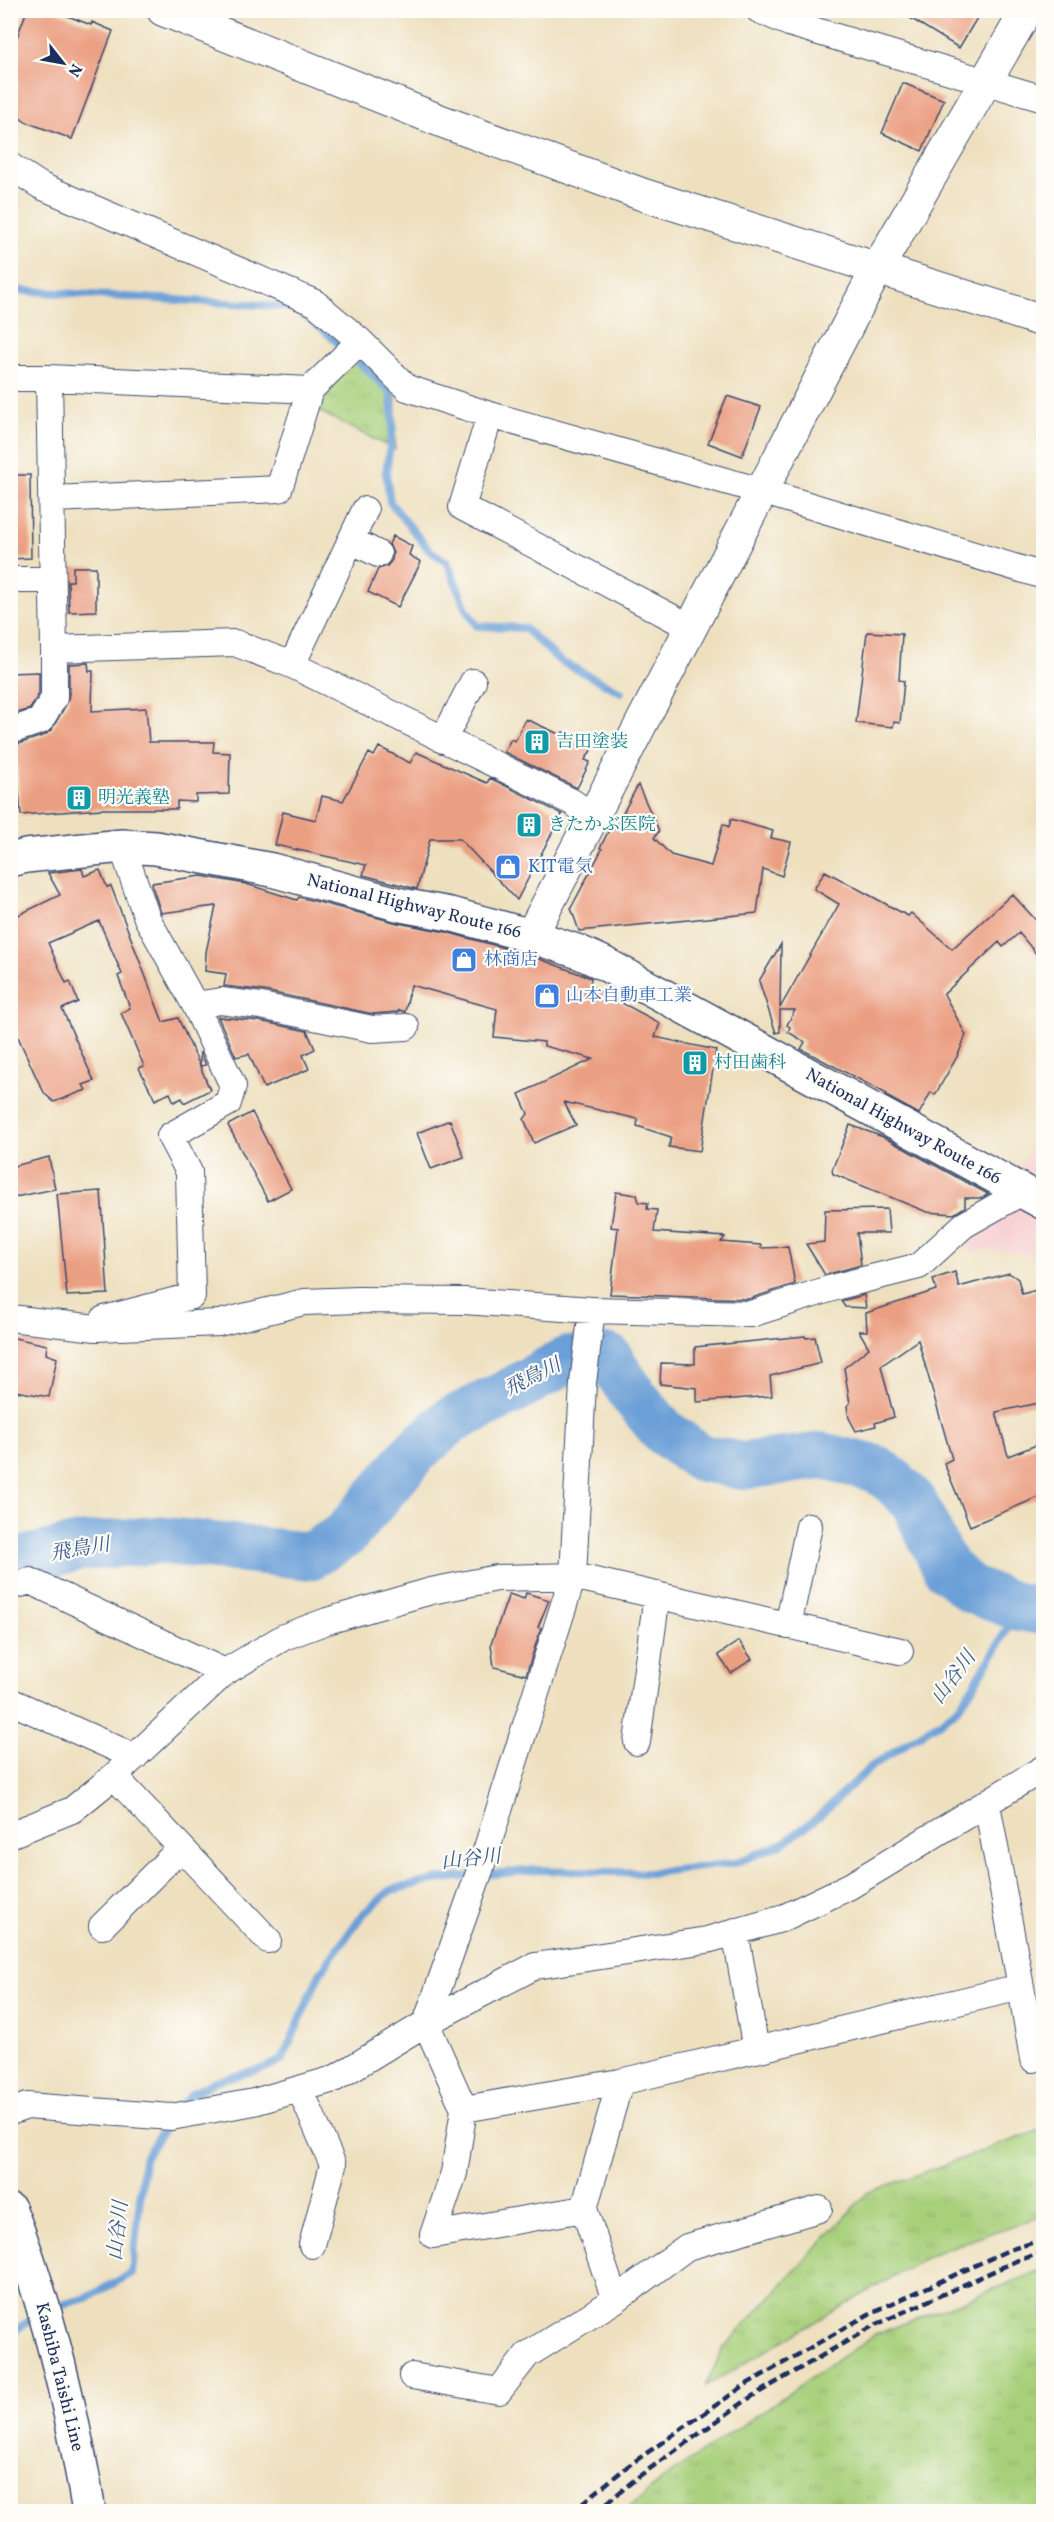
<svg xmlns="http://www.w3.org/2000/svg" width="1054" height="2522" viewBox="0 0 1054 2522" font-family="Vollkorn,'Noto Serif JP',serif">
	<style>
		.built { fill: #f7cfd1 }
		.grass { fill: url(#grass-tufts); stroke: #62806c; stroke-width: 1.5 }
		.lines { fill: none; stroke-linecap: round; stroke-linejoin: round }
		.stream { stroke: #6a9fd7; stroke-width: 8 }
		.river { stroke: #6a9fd7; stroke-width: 48 }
		.building { fill: #eb9f82 }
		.minor-casing { stroke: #3b4a6d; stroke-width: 28 }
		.tertiary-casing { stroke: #3b4a6d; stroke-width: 34 }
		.secondary-casing { stroke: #3b4a6d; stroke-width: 36 }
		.trunk-casing { stroke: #3b4a6d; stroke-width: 36 }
		.minor { stroke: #fff; stroke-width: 26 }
		.tertiary { stroke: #fff; stroke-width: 32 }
		.secondary { stroke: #fff; stroke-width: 33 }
		.trunk { stroke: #fff; stroke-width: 33 }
		.rail { stroke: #1b2f5e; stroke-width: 4.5; stroke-dasharray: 9 4.5; stroke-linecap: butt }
		.labels { text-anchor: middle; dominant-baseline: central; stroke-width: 4.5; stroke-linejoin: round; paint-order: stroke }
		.culture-label { font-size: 18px; fill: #0d838f; stroke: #fdfcf7; text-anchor: start }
		.shop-label { font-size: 18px; fill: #366cbe; stroke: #fdfcf7; text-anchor: start }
		.street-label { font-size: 18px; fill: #1b2f5e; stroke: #fdfcf7 }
		.water-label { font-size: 20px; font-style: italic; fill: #3b5c8e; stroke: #fdfcf7 }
	</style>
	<defs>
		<pattern id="grass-tufts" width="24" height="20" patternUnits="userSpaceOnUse" patternTransform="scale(1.5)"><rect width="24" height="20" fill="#a8d07a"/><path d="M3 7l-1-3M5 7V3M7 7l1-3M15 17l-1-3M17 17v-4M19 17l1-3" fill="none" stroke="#90b36c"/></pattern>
	</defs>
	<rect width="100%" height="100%" fill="#fdfcf7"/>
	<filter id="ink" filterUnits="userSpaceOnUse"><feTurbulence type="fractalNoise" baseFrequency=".0167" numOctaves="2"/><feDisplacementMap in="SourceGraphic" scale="12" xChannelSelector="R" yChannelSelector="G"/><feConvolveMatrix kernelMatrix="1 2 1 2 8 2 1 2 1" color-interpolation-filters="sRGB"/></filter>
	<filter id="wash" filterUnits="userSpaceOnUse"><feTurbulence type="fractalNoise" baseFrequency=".008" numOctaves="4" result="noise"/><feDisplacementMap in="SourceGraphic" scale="24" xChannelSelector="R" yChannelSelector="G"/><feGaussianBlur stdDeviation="1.35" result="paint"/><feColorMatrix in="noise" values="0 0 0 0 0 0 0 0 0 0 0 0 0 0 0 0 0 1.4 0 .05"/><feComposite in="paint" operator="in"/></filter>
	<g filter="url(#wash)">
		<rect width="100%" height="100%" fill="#eee0bf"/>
		<path class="built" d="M1043,1118V1256L989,1249L970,1253L968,1235L1019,1204L1021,1166Z"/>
		<path class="grass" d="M358,353L396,389L395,450L309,406Z
			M1043,2129V2215L932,2254L706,2386L723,2348L867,2193Z
			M1043,2270V2511H625L662,2480L874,2335Z"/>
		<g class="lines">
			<path class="stream" d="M10,290L293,307L324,330L391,392L393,427L386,472L390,502L429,550L447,562L467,611L477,626L524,628L560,661L621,692
				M178,2109L190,2095L215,2081L265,2068L283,2059L320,1973L363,1914L391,1890L439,1879L536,1870L649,1873L735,1863L782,1844L817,1818L872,1766L952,1714L965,1699L997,1648L1018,1607
				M64,2304L87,2298L132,2273L144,2159L168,2122
				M10,2334L33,2318"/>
			<path class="river" d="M10,1563L79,1547L157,1540L310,1556L345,1535L415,1452L450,1421L508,1393L567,1360L609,1358L633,1395L663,1431L698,1457L742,1466L822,1456L877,1469L894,1482L913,1501L946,1568L972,1590L1018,1607L1044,1611"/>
		</g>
		<g id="blocks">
			<path class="building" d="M27,10H52L91,25L92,22L113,31L72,139L26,122L10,111V56Z
				M897,10H964L977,18L959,48Z
				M903,83L944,100L922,151L882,133Z
				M727,396L761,407L742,456L708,443Z
				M10,475H30L31,558L10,559Z
				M393,536L412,546L409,555L421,562L398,607L368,592L378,569L387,566L392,560L393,553L389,544Z
				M73,567H96V611L69,612L68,581H73Z
				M867,632L902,634L899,680L904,681L900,723L894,722L893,727L856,723Z
				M88,663L89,671H93L92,711L146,708L149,742H214L213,752L230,753L229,794L196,795V802L177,801V809H102L21,815L15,745L45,735L52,729L69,699V664Z
				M39,672V694L30,709L10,715V673Z
				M526,719L561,735L563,732L593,747L585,760L590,762L577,788L504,752L511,739L515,741Z
				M379,747L410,763L416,752L487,783L490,778L562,814L517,900L460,839H430L417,889L363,875L366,865L275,845L283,812L316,820L322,796L343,801L369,753L374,756Z
				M638,785L659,831L654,838L671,855L711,866L723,824L729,827L731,819L773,831L771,838L791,842L782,876L763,869L757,913L579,931L571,908L602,849L600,848L611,826L615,828Z
				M82,869L84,876L100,870L107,887L111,886L163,1022L178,1018L200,1066V1052L206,1065L200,1066L210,1090L184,1103L182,1098L174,1102L170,1093L155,1100L139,1068L144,1066L121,1013L130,1008L118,976L122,974L99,921L48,943L66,983L70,981L78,1002L62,1009L94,1081L83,1085L86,1090L54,1102L45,1094L37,1079L10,1019V919L60,895L48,873Z
				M825,871L908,916L911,913L952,949L1012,894L1044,929V963L1019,933L1003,947L999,942L944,994L966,1035L958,1055L935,1095L931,1092L919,1114L886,1096L887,1094L801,1049L805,1042L788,1032L790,1027L787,1025L795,1010H780V1032L776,1033L759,981L781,944L780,1008L839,904L814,889Z
				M201,876L246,884L297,900L299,897L398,923L446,932L526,954L591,978L590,986L660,1023L655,1037L716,1050L700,1151L669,1147L671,1137L637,1126L638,1119L564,1102L576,1125L534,1143L524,1119L528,1114L519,1094L593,1059L544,1046V1042L494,1037L497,1009L411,985L405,1012L399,1010L398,1012L373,1014L264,991L224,986L226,974L205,971L206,952L216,906L161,913L153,889L152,883Z
				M218,1017L259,1021L307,1031L315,1049L303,1055L309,1069L264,1088L249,1054L236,1057Z
				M252,1112L291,1189L268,1201L228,1125Z
				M450,1120L464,1157L431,1169L417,1133Z
				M850,1125L883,1137L988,1194L982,1198H965V1207L954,1214L927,1212L833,1174L832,1170Z
				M49,1157L55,1189L10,1198V1167Z
				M101,1191L108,1294L67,1296L57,1194Z
				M616,1192L637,1195L639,1202L648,1203L647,1209L657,1210L654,1232L725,1237L721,1242L761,1245V1248L788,1247L795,1284L749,1299L610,1294L618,1228L611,1227Z
				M887,1209L889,1233H857L861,1265L825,1275L806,1244L824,1242L825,1210Z
				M955,1272L959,1287L1009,1273L1018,1279L1022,1294L1044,1288V1402L996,1412L1008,1456L1044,1442V1495L970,1526L944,1463L952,1459L918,1340L881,1366L894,1417L875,1423L876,1426L856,1431L849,1418L847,1406L850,1403L844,1368L869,1348L859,1331H867L866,1313L936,1290L933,1279Z
				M864,1295L866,1308L845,1307L841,1301Z
				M805,1336L806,1338L815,1337L821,1363L770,1376L772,1396L697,1402V1388L660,1384L661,1363L695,1364V1347Z
				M10,1337L47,1345L46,1354L57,1358L49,1397L10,1390Z
				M526,1593L549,1600L538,1627L541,1628L526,1675L494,1667L491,1644L509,1594L524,1599Z
				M739,1641L752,1659L731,1673L718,1655Z"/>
		</g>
	</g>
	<g filter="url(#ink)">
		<use href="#blocks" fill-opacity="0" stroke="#3b4a6d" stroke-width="1.5"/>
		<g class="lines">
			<g class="minor-casing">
				<path id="minor" d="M759,10L789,23L1044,99
					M10,166L41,186L315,303L360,341L407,388L490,415L761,491L1044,576
					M360,341L310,390L49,378L54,649L235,643L292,665L572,802L592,816
					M10,378H49
					M490,415L462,507L690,627
					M52,499L279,489L310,390
					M351,540L378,554
					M10,580H52
					M292,665L365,510
					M10,731L40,721L54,698V649
					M443,740L473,682
					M195,1005L221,1001L261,1006L372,1029L406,1027
					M592,1310L583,1383L573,1576L480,1870L426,2023L464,2109L454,2173L433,2235L584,2209L620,2082L1021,1987L987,1804
					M10,1318L96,1328L219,1323L304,1302L358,1300L464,1301L592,1310L751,1314L839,1286L919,1266L964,1225L1022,1192
					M104,1319L192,1296L189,1172L170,1136L228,1103L233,1086L195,1005L147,918L122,846
					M10,1587L30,1581L225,1672
					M788,1626L809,1526
					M10,1701L135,1757
					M637,1742L657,1595
					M114,1776L268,1940
					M10,1835L72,1810L114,1776L225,1672L284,1637L327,1621L431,1591L497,1578L573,1576L900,1651
					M102,1926L181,1848
					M735,1931L756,2050
					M1021,1987L1033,2059
					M300,2089L333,2165L312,2245
					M464,2109L620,2082
					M10,2112L27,2106L171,2117L254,2102L334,2079L426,2023L535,1966L707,1940L781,1919L850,1886L1044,1768
					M615,2300L687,2247L819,2209
					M412,2376L499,2391L527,2355L615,2300L584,2209"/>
			</g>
			<g class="tertiary-casing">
				<path id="tertiary" d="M163,10L441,121L644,195L1044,321
					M531,936L877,269L1027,10"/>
			</g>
			<g class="secondary-casing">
				<path id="secondary" d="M10,2210C48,2307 72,2409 89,2512"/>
			</g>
			<g class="trunk-casing">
				<path id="trunk" d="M10,860L26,856L122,846L156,848L272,870L401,905L450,914L531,936L579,952L603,963L1044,1203"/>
			</g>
			<use href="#minor" class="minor"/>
			<use href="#tertiary" class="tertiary"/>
			<use href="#secondary" class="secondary"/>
			<use href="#trunk" class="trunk"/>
			<path class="rail" d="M572,2512L628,2466L745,2385L869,2314L1009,2250L1044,2239
				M596,2512L638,2477L751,2397L873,2326L1016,2261L1044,2252"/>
		</g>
	</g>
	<defs>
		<g id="building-square" transform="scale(1.35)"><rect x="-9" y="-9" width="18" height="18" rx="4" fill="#0f9aa8" stroke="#fdfcf7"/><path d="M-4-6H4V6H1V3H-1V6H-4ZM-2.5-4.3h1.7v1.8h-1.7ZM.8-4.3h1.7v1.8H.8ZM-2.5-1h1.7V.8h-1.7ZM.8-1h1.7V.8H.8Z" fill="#fff"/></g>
		<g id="shop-square" transform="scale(1.35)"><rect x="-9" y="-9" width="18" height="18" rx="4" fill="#3f7fe0" stroke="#fdfcf7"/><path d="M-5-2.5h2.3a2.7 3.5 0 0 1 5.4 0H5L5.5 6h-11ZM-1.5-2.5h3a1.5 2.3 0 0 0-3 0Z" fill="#fff"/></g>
	</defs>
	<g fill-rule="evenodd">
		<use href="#building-square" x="537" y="742"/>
		<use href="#building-square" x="79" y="798"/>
		<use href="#building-square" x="529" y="825"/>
		<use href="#shop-square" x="508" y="867"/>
		<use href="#shop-square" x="464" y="960"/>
		<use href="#shop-square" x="547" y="996"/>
		<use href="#building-square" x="695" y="1063"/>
	</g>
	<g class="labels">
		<g class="culture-label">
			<text x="556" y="742">吉田塗装</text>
			<text x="98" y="798">明光義塾</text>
			<text x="548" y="825">きたかぶ医院</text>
			<text x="714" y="1063">村田歯科</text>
		</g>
		<g class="shop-label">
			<text x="528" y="867">KIT電気</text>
			<text x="484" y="960">林商店</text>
			<text x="566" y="996">山本自動車工業</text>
		</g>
		<g class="street-label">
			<text transform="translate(414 907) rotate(14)">National Highway Route 166</text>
			<text transform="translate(903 1127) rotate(29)">National Highway Route 166</text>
			<text transform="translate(59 2377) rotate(76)">Kashiba Taishi Line</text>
		</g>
		<g class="water-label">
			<text transform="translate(533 1378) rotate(-27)">飛鳥川</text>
			<text transform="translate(80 1550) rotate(-9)">飛鳥川</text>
			<text transform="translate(954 1678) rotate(-53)">山谷川</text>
			<text transform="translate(471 1860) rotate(-6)">山谷川</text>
			<text transform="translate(119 2231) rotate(-84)">山谷川</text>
		</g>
	</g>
	<rect width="1054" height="2522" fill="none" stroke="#fdfcf7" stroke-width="36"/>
	<g transform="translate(63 63) rotate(121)" stroke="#fdfcf7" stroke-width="4.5" paint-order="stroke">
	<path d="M0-4.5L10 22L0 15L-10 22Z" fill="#1b2f5e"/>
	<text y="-9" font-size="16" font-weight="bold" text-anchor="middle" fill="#1b2f5e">N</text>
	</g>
</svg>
